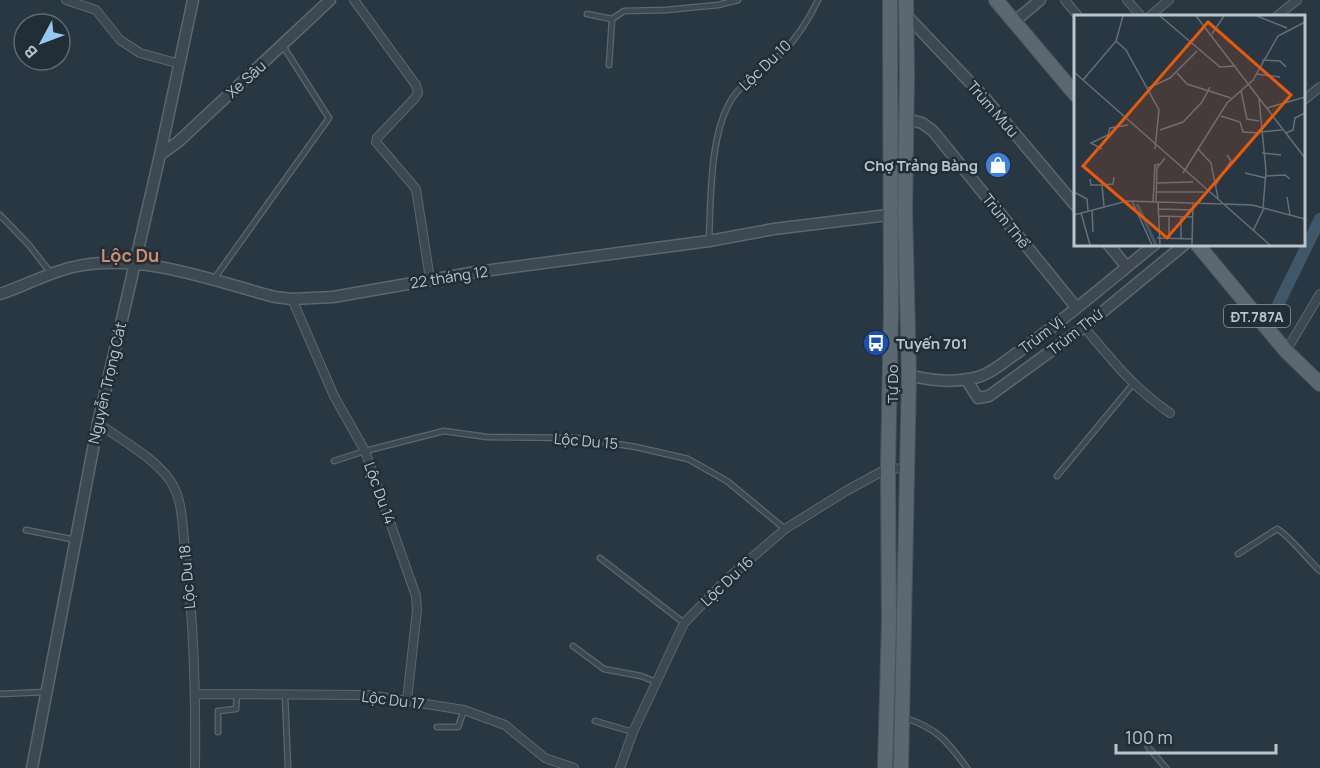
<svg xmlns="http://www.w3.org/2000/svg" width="1320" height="768" viewBox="0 0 1320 768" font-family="Manrope,sans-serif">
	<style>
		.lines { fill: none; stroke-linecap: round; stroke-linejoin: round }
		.canal { stroke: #40576a; stroke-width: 12 }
		.service-casing { stroke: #5b666f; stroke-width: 7 }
		.minor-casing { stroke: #5b666f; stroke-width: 10 }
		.tertiary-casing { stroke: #5b666f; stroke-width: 13 }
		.primary-casing { stroke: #49545e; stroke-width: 16 }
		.service { stroke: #3d4851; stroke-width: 4.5 }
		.minor { stroke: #3d4851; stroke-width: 8 }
		.tertiary { stroke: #3d4851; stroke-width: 10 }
		.primary { stroke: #5b6771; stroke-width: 14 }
		.labels { text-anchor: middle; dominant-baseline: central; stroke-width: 5; stroke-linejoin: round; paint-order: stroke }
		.shield { fill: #212d37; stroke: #8c969f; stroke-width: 1.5 }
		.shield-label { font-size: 14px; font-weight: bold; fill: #bac3cb }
		.street-label { font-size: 15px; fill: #bac3cb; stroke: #212d37 }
		.poi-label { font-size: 15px; font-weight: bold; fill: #bac3cb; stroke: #212d37; text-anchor: end }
		.quarter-label { font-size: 18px; font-weight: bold; fill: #d18c6f; stroke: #212d37 }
		.inset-river { fill: none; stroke: #40576a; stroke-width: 3 }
		.inset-road { fill: none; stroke: #636f79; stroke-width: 1.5 }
		.view { fill: #e8590c; fill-opacity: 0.15; stroke: #e8590c; stroke-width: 3 }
		.inset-edge { fill: none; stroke: #bac3cb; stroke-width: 3 }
	</style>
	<rect width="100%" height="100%" fill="#293742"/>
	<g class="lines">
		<path class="canal" d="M1277,307L1320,219"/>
		<g class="service-casing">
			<path id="service" d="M587,14L612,19
				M609,65L612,19L624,11L666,10L718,5L738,0
				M0,215L29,245L50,272
				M709,239C711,199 709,124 737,92C750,78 768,67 782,53C797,38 809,19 818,0
				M214,279L329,118L283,46
				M334,461L365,451L444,431L487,437L578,438L636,447L688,459L727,481L785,529
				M1057,476L1133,384
				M26,530L76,540
				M1238,554L1277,529C1288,534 1309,561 1320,571
				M600,558L684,623
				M573,646L604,669L641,676L656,682
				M0,694L45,692
				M285,695L288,768
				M905,718C937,728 948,742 967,768
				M595,721L633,732
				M437,727H458L464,710
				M218,732V711L236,709L237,694
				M1148,747L1166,768"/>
		</g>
		<g class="minor-casing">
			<path id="minor" d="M66,0L96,10L120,40L140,53L180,64
				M354,0L416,85L418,93L414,99L377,138L376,142L416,189L430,279
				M1065,0L1078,16
				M1127,0L1141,16
				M1150,16L1169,0
				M1277,16L1297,0
				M1304,100L1320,87
				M292,299L334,396L365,451L416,596L417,610L407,700
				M1084,327C1112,360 1133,388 1170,413
				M1286,351L1320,294
				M98,423C120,439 153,457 169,479C182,496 182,520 184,540C194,616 196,692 195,768
				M196,694L369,695L464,710L505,725L545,758L574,768
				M620,768L633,732L684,623L726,580L785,529L846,491L888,468L909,469"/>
		</g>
		<g class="tertiary-casing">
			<path id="tertiary" d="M907,16L984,97L1076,206
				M1015,21L1040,0
				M906,119L922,123L933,131L1076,307
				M160,155L178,142L330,0
				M1108,244L1127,267
				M0,294C24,286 48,273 73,267C140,252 211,280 275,297L292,299L333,297L476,272L709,241L774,229L896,214
				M909,375C931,381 955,383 978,377C992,373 1005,361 1017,353C1065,320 1109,281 1155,244
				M966,379L978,398L989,396L1084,327L1185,244
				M32,768L98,423L160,155L193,0"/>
		</g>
		<g class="primary-casing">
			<path id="primary" d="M996,0L1076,95
				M1197,244L1286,351L1320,384
				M885,768L889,623L888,468L891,310L890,0
				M901,768L909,375L905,213L907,74L906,0"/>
		</g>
		<use href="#service" class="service"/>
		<use href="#minor" class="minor"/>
		<use href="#tertiary" class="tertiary"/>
		<use href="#primary" class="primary"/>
	</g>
	<defs>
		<g id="shop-disc" transform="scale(1.35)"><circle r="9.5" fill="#3f7fe0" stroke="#212d37"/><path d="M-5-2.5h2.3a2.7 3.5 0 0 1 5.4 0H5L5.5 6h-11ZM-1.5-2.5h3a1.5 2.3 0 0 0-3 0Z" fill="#fff"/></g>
		<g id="bus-disc" transform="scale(1.35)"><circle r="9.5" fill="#1a4fb4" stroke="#212d37"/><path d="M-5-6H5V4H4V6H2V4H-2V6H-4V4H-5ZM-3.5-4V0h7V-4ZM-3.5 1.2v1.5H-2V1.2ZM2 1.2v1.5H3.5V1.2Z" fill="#fff"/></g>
	</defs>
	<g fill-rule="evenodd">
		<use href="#shop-disc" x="998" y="165"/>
		<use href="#bus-disc" x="876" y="343"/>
	</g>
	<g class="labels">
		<rect class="shield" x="1224" y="305" width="66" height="22" rx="4.5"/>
		<g class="shield-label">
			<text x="1257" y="316">ĐT.787A</text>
		</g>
		<g class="street-label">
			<text transform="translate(765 65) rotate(-44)">Lộc Du 10</text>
			<text transform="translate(246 79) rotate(-42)">Xe Sâu</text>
			<text transform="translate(993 109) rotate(49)">Trùm Mưu</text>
			<text transform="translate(1006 221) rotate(51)">Trùm Thể</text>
			<text transform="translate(449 277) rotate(-9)">22 tháng 12</text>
			<text transform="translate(1075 332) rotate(-38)">Trùm Thứ</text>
			<text transform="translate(1041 335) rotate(-37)">Trùm Vị</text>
			<text transform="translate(107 383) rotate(-77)">Nguyễn Trọng Cát</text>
			<text transform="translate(892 384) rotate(-90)">Tự Do</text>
			<text transform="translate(586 441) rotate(5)">Lộc Du 15</text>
			<text transform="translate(380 493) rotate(70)">Lộc Du 14</text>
			<text transform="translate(187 577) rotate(-95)">Lộc Du 18</text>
			<text transform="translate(727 581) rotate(-43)">Lộc Du 16</text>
			<text transform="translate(393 700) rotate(7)">Lộc Du 17</text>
		</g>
		<g class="poi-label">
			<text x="978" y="165">Chợ Trảng Bàng</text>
			<text x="896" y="343" text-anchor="start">Tuyến 701</text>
		</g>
		<g class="quarter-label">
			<text x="130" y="255">Lộc Du</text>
		</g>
	</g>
	<g transform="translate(1074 15)">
		<rect width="231" height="231" fill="#293742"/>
		<path class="inset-river" d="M63,189L82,230"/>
		<path class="inset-road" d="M86,1L146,52L162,51M122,1L231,143M183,1L213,13M138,19L150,1M42,26L52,35L85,95L81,134M188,45L206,46L212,52M0,57L196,230M103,58L113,69L157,83M182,59L206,62M9,65L42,26L49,1M74,73L96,63L123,36M167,76L173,104L185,106M185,84L192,156L189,193M193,93L231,82M147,101L166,107L169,117L186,118M86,115L109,107L128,87L136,72M186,117L208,115M212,118L219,115L221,103L231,98M28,134L17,128L34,120L36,113L54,110M124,134L137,148L144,183M188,138L207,140M109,158L153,88L179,65L204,21L231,7M171,158L192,163M192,161L211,160L216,164M16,164L17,170H28L39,169L40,162M82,168L119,167M28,170L30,191M141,171L157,146L153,140M0,177L13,184L14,196M82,177H130M213,182L216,200M58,186L78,230M82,186L83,153L91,143M79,187L81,150L85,149M84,187L86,230M150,189L178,190L231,204M84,194L119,195M18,195L19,217M7,198L16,230M0,200L53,186L148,189M84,201L119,202M107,202V223M179,216L190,193M83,223L119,224M95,223V202M118,230L119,188"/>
		<path class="view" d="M134,7L217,80L93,223L9,151Z"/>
		<rect width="231" height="231" class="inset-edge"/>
	</g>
	<g transform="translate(42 42) rotate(229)"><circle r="28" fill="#212d37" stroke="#5e6972" stroke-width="1.5"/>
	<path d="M0-4.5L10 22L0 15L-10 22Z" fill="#97c8f3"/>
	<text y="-9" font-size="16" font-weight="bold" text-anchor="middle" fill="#bac3cb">B</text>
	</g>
	<path d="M1116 744v9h160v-9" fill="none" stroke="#bac3cb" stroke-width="3"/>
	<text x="1125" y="744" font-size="18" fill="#bac3cb" stroke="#212d37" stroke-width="4.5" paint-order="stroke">100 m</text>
</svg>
